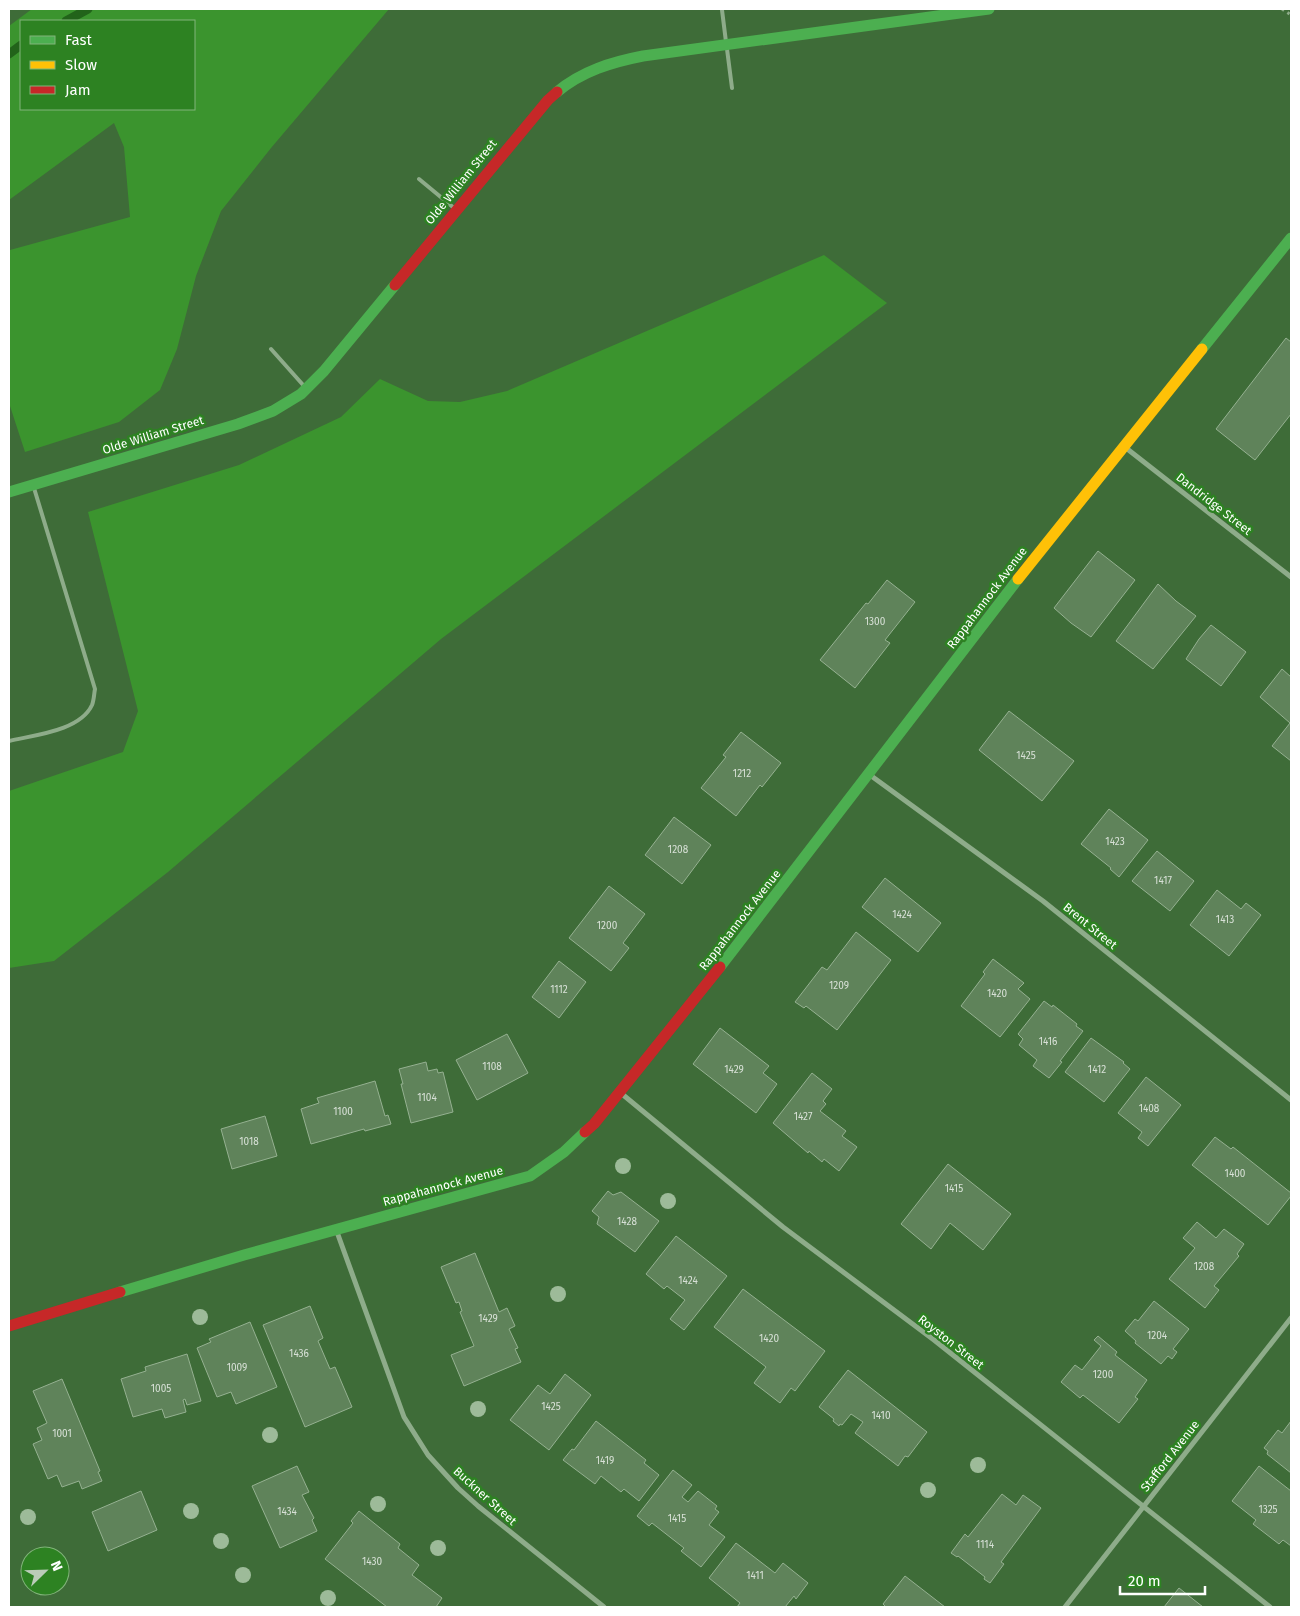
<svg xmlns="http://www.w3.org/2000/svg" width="1300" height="1616" viewBox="0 0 1300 1616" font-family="'Fira Sans',sans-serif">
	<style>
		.green { fill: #3b942e; fill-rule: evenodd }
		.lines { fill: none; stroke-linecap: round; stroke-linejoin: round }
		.stream { stroke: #22631a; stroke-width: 9 }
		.building { fill: #5f835a; stroke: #95b191 }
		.path { stroke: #8eac8a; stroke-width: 3; stroke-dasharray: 2.5 4; stroke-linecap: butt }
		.lane { stroke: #8eac8a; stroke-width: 4 }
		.street { stroke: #8eac8a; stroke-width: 5 }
		.fast { stroke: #4caf50; stroke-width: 11 }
		.slow { stroke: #ffc107; stroke-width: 11 }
		.jam { stroke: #c62828; stroke-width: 11 }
		.tree { fill: #9dbb99 }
		.labels { text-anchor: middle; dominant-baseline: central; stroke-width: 5; stroke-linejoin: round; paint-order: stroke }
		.number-label { font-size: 10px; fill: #d7e0d6 }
		.street-label { font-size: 12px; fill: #fff; stroke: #2d8222 }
	</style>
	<rect width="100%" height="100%" fill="#3e6c38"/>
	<path class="green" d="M32,9H389L271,148L221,211L196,276L177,349L160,390L119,422L25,452L9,403V264L10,250L130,217L124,147L114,123L9,200V26ZM21,21H194V109H21Z
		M824,255L887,303L441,639L168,872L54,961L9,968V791L123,752L138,711L88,512L239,465L341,417L380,379L428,401L460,402L507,391Z"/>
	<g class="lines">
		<path class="stream" d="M66,21L88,9
			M9,54L21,45"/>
	</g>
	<path class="building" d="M1286,338L1291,342V414L1255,460L1216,429Z
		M1098,551L1135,580L1091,637L1071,623L1054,608Z
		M887,580L915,602L885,640L890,643L855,688L820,660L866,603L868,604Z
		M1158,584L1176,601L1196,616L1153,669L1116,641Z
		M1211,625L1246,652L1221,686L1186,659L1199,639Z
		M1282,669L1291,677V761L1272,746L1290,723L1260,697Z
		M1009,711L1074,761L1042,801L979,750Z
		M741,732L781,763L762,787L760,785L736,816L701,788L726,757L723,755Z
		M1109,809L1148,840L1119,877L1110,869L1111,868L1081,844Z
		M674,817L711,845L682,884L645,855Z
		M1157,851L1194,881L1170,911L1132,881Z
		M885,878L941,923L918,952L862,907Z
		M609,886L645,914L623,943L629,948L611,971L569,938Z
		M1217,890L1241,909L1246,903L1261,915L1229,956L1190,925Z
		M856,932L891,960L837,1030L806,1006L804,1008L795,1002L822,967L827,970Z
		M993,959L1024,983L1018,989L1030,999L1000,1037L961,1006L985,974L983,972Z
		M559,961L586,982L559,1018L532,997Z
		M1044,1001L1052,1007L1053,1005L1077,1024L1076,1026L1083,1031L1060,1061L1062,1062L1049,1078L1033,1066L1037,1060L1019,1045L1023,1039L1018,1034Z
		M720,1028L769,1066L763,1073L777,1084L756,1113L693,1064Z
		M507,1034L528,1073L477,1100L456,1060Z
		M1091,1038L1124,1062L1123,1063L1130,1069L1104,1102L1065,1072Z
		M426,1062L428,1071L437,1069L438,1073L443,1072L453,1112L411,1123L401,1084H403L399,1069Z
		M812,1073L832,1089L823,1101L826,1104L820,1111L846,1131L842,1136L857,1147L839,1171L824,1159L822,1162L809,1151L808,1153L773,1123Z
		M1146,1077L1181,1105L1148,1146L1138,1138L1142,1132L1118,1113Z
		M375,1081L385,1116L388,1115L391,1124L365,1131L364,1129L311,1144L301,1109L319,1103L317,1098Z
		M265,1116L277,1156L232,1169L221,1129Z
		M1215,1137L1231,1149L1233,1147L1291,1193V1196L1268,1225L1192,1165Z
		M948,1164L1011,1214L983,1250L950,1223L931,1249L901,1224Z
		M608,1191L613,1195L621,1192L659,1221L635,1252L597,1224L599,1217L592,1211Z
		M1197,1222L1216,1238L1224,1229L1244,1244L1237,1254L1239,1256L1214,1286L1219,1290L1205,1308L1169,1279L1195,1248L1183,1238Z
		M676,1236L727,1276L684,1330L670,1319L685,1300L667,1286L664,1289L646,1274Z
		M475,1253L499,1312L507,1308L515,1326L509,1329L518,1348L515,1349L521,1362L464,1386L451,1355L474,1346L460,1312L462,1311L459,1302L456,1303L441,1267Z
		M743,1289L825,1351L795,1391L791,1388L780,1403L754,1383L766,1367L714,1327Z
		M1154,1301L1189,1329L1173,1349L1177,1352L1172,1359L1168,1356L1161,1364L1135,1343L1136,1341L1125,1331L1135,1319L1138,1321Z
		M310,1306L323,1338L318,1341L330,1369L335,1367L352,1407L305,1427L263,1325Z
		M250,1322L277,1387L236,1404L231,1392L217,1397L197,1348L211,1342L209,1339Z
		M1098,1336L1117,1352L1115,1355L1147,1380L1135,1397L1138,1399L1119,1423L1083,1395L1080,1398L1061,1382L1075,1365L1082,1370L1101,1346L1094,1340Z
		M187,1354L201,1401L187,1405L185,1399L183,1400L186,1412L165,1418L162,1409L133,1417L121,1379L146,1371L145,1367Z
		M848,1370L927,1432L908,1457L905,1456L898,1466L855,1433L863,1422L851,1414L842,1425L840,1424L839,1426L833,1421L834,1419L819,1407Z
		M565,1374L591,1395L549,1450L510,1420L538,1385L550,1394Z
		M62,1379L100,1471L98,1472L102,1481L82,1489L79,1481L62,1487L57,1475L48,1479L33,1444L42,1440L37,1428L47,1423L33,1391Z
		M596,1421L646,1460L644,1463L659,1475L639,1501L624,1489L621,1492L601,1476L595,1484L563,1460L572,1449L574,1450Z
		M1291,1421V1473L1267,1454L1268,1451L1264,1448L1278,1430L1282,1433Z
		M297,1466L309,1492L302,1495L314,1518L312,1520L317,1531L280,1548L252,1486Z
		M1259,1466L1291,1491V1546L1283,1540L1279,1544L1253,1524L1256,1520L1232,1501Z
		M673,1470L692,1485L682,1497L688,1502L698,1491L717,1506L715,1509L719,1512L709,1525L725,1537L701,1567L681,1551L684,1548L652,1523L649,1526L637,1516Z
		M141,1491L157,1530L108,1551L92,1512Z
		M1002,1494L1016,1505L1023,1495L1041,1508L1001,1562L1004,1564L990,1583L984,1579L985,1577L958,1556L957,1557L951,1553L965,1534L968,1537Z
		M359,1511L400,1544L398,1548L419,1565L412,1575L442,1598L436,1607H387L325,1559L353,1523L351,1521Z
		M736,1543L775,1573L783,1563L808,1583L796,1599L794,1596L785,1607H737L740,1603L709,1578Z
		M905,1576L945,1607H886L883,1604Z
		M1179,1588L1203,1607H1164Z"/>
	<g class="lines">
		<path class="path" d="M1282,9L1291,15"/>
		<path class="lane" d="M722,10L726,42
			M727,49L732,88
			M419,179L454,208
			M271,349L304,386
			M9,741C34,735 80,731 92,705C94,700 94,694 95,689L34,488"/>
		<path class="street" d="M1126,448L1291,577
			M870,775L1043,901L1291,1100
			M622,1094L783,1227L934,1340L1270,1607
			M337,1232L404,1417L428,1455L458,1488L478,1506L604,1607
			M1065,1607L1291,1318"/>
		<path class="fast" d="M557,92C582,71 612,62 643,56L989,9
			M1202,349L1291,238
			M9,492L238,424L273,411L301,394L324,371L395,285
			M720,967L1018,579
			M120,1292L244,1255L530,1176L564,1152L585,1132"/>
		<path class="slow" d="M1018,579L1202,349"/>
		<path class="jam" d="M395,285L548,100L557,92
			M585,1132L594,1124L720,967
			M9,1326L120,1292"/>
	</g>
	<g class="tree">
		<circle cx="623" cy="1166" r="8"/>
		<circle cx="668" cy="1201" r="8"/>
		<circle cx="558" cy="1294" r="8"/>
		<circle cx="200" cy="1317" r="8"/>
		<circle cx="478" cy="1409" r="8"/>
		<circle cx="270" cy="1435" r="8"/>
		<circle cx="978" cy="1465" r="8"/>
		<circle cx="928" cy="1490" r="8"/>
		<circle cx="378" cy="1504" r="8"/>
		<circle cx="191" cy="1511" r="8"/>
		<circle cx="28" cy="1517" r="8"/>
		<circle cx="221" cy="1541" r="8"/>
		<circle cx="438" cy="1548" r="8"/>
		<circle cx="243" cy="1575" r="8"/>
		<circle cx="328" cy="1598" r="8"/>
	</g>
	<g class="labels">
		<g class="number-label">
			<text x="875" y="622">1300</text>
			<text x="1026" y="756">1425</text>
			<text x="742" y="774">1212</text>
			<text x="1115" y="842">1423</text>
			<text x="678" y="850">1208</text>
			<text x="1163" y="881">1417</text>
			<text x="902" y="915">1424</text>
			<text x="1225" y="920">1413</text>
			<text x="607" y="926">1200</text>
			<text x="839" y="986">1209</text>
			<text x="559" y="990">1112</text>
			<text x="997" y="994">1420</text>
			<text x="1048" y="1042">1416</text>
			<text x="492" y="1067">1108</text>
			<text x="734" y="1070">1429</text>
			<text x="1097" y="1070">1412</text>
			<text x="427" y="1098">1104</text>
			<text x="1149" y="1109">1408</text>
			<text x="343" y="1112">1100</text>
			<text x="803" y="1117">1427</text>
			<text x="249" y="1142">1018</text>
			<text x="1235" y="1174">1400</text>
			<text x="954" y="1189">1415</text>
			<text x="627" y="1222">1428</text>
			<text x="1204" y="1267">1208</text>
			<text x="688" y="1281">1424</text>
			<text x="488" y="1319">1429</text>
			<text x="1157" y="1336">1204</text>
			<text x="769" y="1339">1420</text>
			<text x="299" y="1354">1436</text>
			<text x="237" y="1368">1009</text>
			<text x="1103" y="1375">1200</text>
			<text x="161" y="1389">1005</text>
			<text x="551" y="1407">1425</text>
			<text x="881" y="1416">1410</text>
			<text x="62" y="1434">1001</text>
			<text x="605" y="1461">1419</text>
			<text x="1268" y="1510">1325</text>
			<text x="287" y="1512">1434</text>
			<text x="677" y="1519">1415</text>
			<text x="985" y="1545">1114</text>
			<text x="372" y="1562">1430</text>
			<text x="755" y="1576">1411</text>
		</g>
		<g class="street-label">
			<text transform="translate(461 182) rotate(-51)">Olde William Street</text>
			<text transform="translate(153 435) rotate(-17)">Olde William Street</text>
			<text transform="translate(1214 504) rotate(38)">Dandridge Street</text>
			<text transform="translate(987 598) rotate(-53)">Rappahannock Avenue</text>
			<text transform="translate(740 920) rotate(-52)">Rappahannock Avenue</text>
			<text transform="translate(1090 926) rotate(39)">Brent Street</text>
			<text transform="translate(443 1186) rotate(-15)">Rappahannock Avenue</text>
			<text transform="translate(951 1342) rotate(38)">Royston Street</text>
			<text transform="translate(1170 1456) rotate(-52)">Stafford Avenue</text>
			<text transform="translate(485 1496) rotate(42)">Buckner Street</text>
		</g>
	</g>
	<rect width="1300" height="1616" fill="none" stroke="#ffffff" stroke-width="20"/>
	<rect x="20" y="20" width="175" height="90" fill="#2d8222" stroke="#81b47a"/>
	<rect x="30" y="36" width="25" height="8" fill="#4caf50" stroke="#81b47a"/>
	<text x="65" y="45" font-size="15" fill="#ffffff">Fast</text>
	<rect x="30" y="61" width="25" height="8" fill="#ffc107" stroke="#81b47a"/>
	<text x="65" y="70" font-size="15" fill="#ffffff">Slow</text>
	<rect x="30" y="86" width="25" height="8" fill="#c62828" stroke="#81b47a"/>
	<text x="65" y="95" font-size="15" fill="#ffffff">Jam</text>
	<g transform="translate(45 1571) rotate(67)"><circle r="24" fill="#2d8222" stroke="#81b47a"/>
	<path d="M0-4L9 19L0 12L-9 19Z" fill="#bbccb9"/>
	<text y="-8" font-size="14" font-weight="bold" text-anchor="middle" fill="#ffffff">N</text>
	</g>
	<path d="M1120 1586v8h85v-8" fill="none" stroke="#ffffff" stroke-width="2.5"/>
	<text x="1128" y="1586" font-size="15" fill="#ffffff" stroke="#2d8222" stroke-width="4" paint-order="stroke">20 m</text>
</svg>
